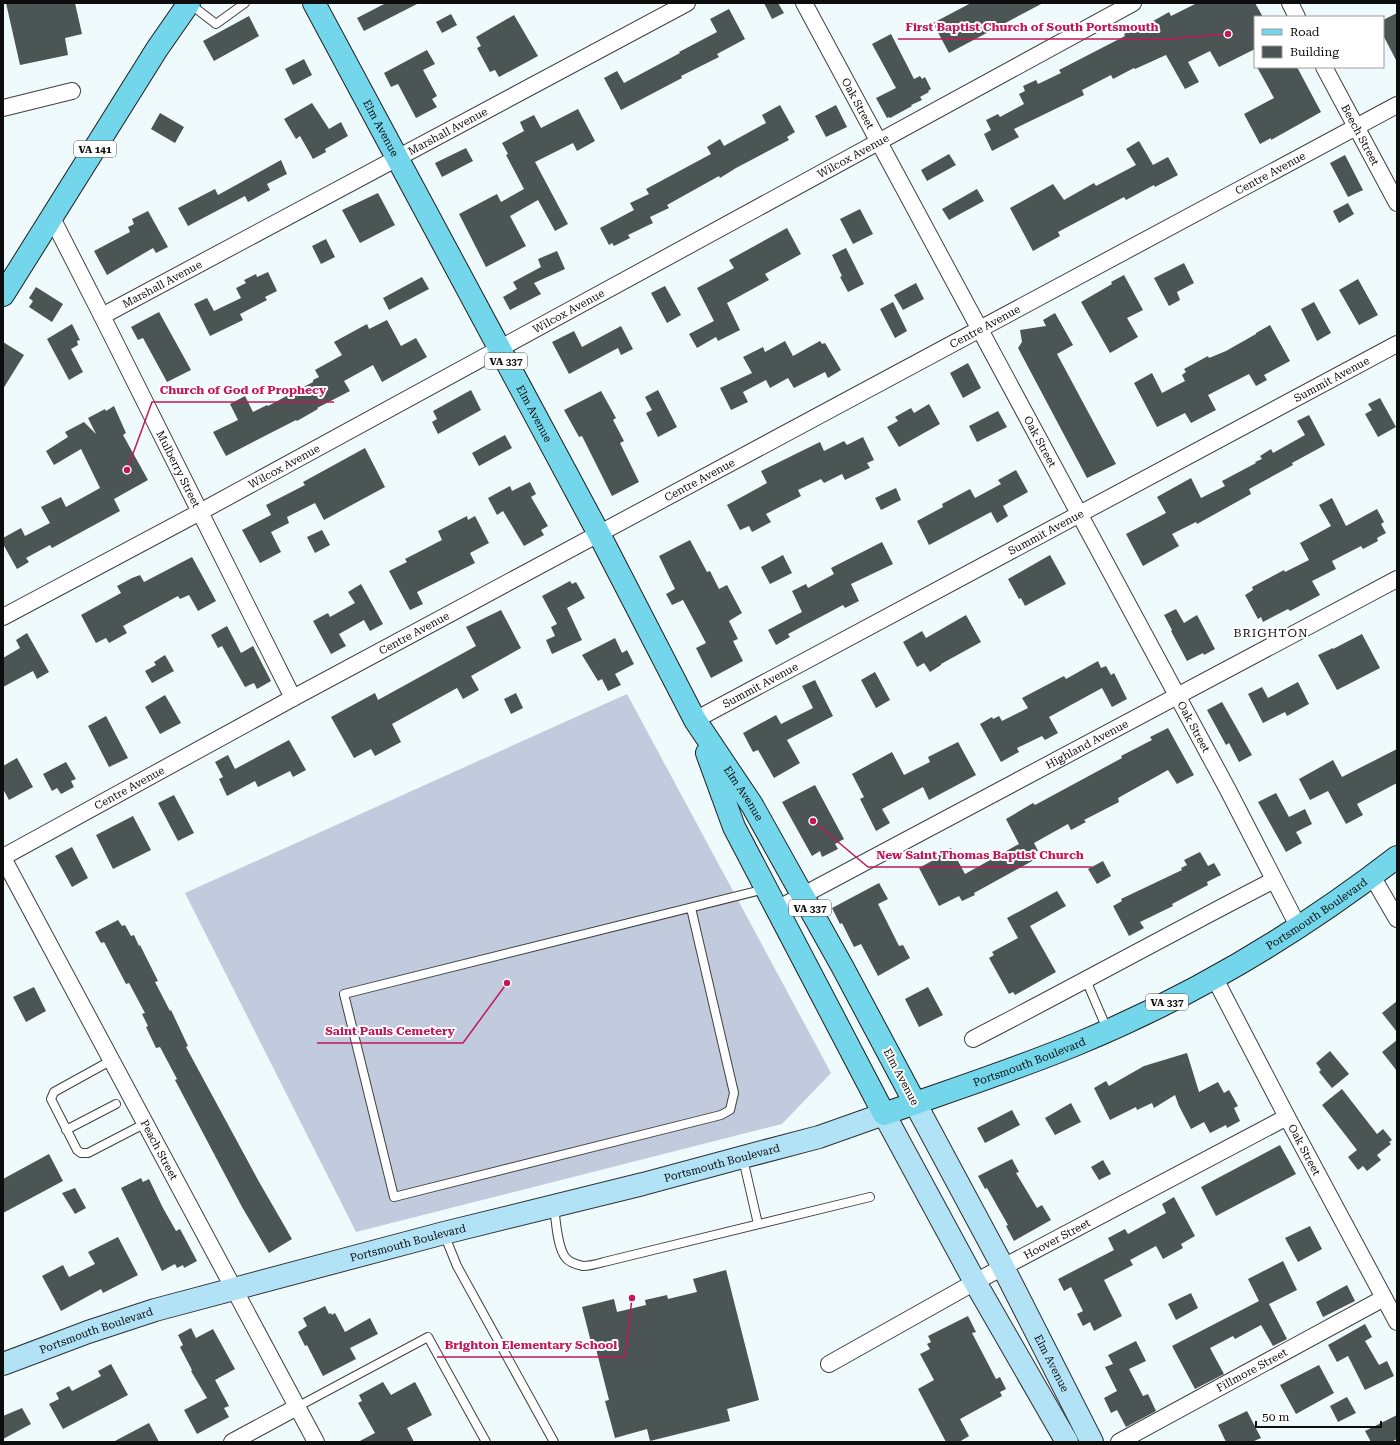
<svg xmlns="http://www.w3.org/2000/svg" width="1400" height="1445" viewBox="0 0 1400 1445" font-family="'Roboto Serif',serif">
	<style>
		.cemetery { fill: #c2cadd }
		.building { fill: #4b5553 }
		.lines { fill: none; stroke-linecap: round; stroke-linejoin: round }
		.lane-casing { stroke: #404040; stroke-width: 10 }
		.street-casing { stroke: #404040; stroke-width: 18 }
		.secondary-casing { stroke: #2f2f2f; stroke-width: 24 }
		.primary-casing { stroke: #1e1e1e; stroke-width: 24 }
		.lane { stroke: #fff; stroke-width: 8 }
		.street { stroke: #fff; stroke-width: 16 }
		.secondary { stroke: #b1e2f6; stroke-width: 22 }
		.primary { stroke: #73d6ea; stroke-width: 22 }
		.labels { text-anchor: middle; dominant-baseline: central; stroke-width: 4; stroke-linejoin: round; paint-order: stroke }
		.shield { fill: #fff; stroke: #565656; stroke-width: 1 }
		.shield-label { font-size: 10px; font-weight: bold; fill: #0d0d0d }
		.street-label { font-size: 11px; fill: #0d0d0d; stroke: #fff }
		.neighbourhood-label { font-size: 12px; letter-spacing: 1px; fill: #0d0d0d; stroke: #fff }
		.leader { fill: none; stroke: #c2185b; stroke-width: 1.5 }
		.callout-dot { fill: #c2185b; stroke: #fff; stroke-width: 1.5 }
		.callout-label { font-size: 12px; text-anchor: middle; font-weight: bold; fill: #c2185b; stroke: #fff; stroke-width: 4; stroke-linejoin: round; paint-order: stroke }
	</style>
	<rect width="100%" height="100%" fill="#effafd"/>
	<path class="cemetery" d="M627,694L831,1073L782,1124L356,1232L185,893Z"/>
	<path class="building" d="M6,3H75L82,34L65,38L68,55L20,65Z
		M386,3H419L364,31L357,18Z
		M764,3H778L784,13L772,19Z
		M971,3H1043L949,53L933,23Z
		M1197,3H1255L1263,17H1255V49L1219,67L1210,51L1188,62L1199,82L1185,89L1166,55L1135,69L1134,68L1113,79L1111,75L1082,90L1084,95L1014,129L1019,137L992,151L984,134L991,130L986,120L998,114L1000,117L1024,104L1019,94L1025,91L1023,86L1036,80L1038,84L1061,73L1059,70L1125,36L1124,34L1155,20L1169,12L1171,16Z
		M729,9L745,39L717,54L719,57L681,76L682,78L621,110L604,78L617,71L624,83L680,53L679,52L717,32L710,19Z
		M1397,13V62L1383,35V20Z
		M451,14L457,25L442,33L436,22Z
		M514,15L538,56L499,77L495,70L490,72L477,48L481,46L476,37Z
		M249,16L259,36L214,61L203,41Z
		M891,34L914,79L920,76L922,79L925,77L931,89L928,91L929,92L920,97L922,100L911,105L912,106L890,118L889,117L887,118L876,98L896,88L872,44Z
		M427,50L435,64L423,70L437,96L432,99L437,107L416,118L398,84L391,87L384,73Z
		M304,59L312,75L293,85L285,69Z
		M1257,67H1297L1321,112L1271,140V138L1260,144L1244,114L1274,98Z
		M312,103L329,129L341,122L348,136L325,149L326,152L313,159L300,136L296,139L284,119Z
		M780,105L795,132L787,137L789,140L736,168L720,178L719,176L667,205L669,208L650,217L653,223L628,235L630,238L614,246L612,243L609,245L600,228L634,210L630,203L649,194L646,189L711,154L707,147L720,139L724,146L766,123L762,115Z
		M836,105L847,127L826,137L815,116Z
		M578,109L595,141L577,151L573,143L535,162L568,224L555,231L538,200L510,216L526,246L486,267L459,214L497,194L501,202L524,189L506,155L508,154L502,143L524,131L520,122L534,115L541,128Z
		M160,113L184,127L175,143L151,129Z
		M1139,141L1153,165L1168,157L1178,175L1155,187L1154,185L1126,200L1124,197L1058,232L1060,236L1033,251L1010,208L1053,184L1064,200L1094,183L1096,186L1136,165L1126,149Z
		M466,148L473,161L442,177L435,163Z
		M949,154L956,165L927,181L921,170Z
		M1345,155L1363,190L1348,197L1330,163Z
		M281,160L287,174L267,184L270,190L248,202L245,196L188,226L178,208L215,189L218,195Z
		M977,189L984,201L949,220L942,209Z
		M378,193L395,225L360,243L342,210Z
		M1348,203L1354,214L1339,223L1333,211Z
		M860,209L873,234L853,244L840,219Z
		M148,211L168,247L156,253L153,248L107,275L94,251L130,232L128,227L134,224L132,219Z
		M787,228L801,254L765,274L769,280L727,303L740,330L718,341L716,337L697,348L689,334L714,321L697,288L734,268L729,260Z
		M326,239L335,257L321,264L312,246Z
		M846,248L864,284L848,292L840,277L842,276L832,255Z
		M557,251L565,269L534,283L541,294L510,310L503,297L517,289L513,282L541,267L538,259Z
		M1184,263L1194,283L1177,292L1180,300L1169,306L1154,278Z
		M268,272L277,291L265,297L267,300L240,314L243,320L210,336L194,304L207,298L214,311L241,298L236,288L246,283L244,280L256,274L257,277Z
		M1124,275L1143,310L1127,318L1138,337L1110,353L1081,302L1112,284L1111,282Z
		M422,277L429,289L389,310L383,298Z
		M1358,279L1378,315L1359,325L1339,290Z
		M916,283L924,299L903,310L894,295Z
		M665,286L681,315L667,323L651,293Z
		M36,287L63,304L52,322L29,307L33,301L29,298Z
		M893,302L907,331L895,338L880,309Z
		M1314,302L1331,333L1317,341L1301,309Z
		M159,312L191,370L167,382L143,338L138,340L131,327Z
		M1055,313L1073,345L1057,354L1116,464L1087,478L1018,348L1022,342L1020,330L1046,326L1043,320Z
		M387,320L401,346L416,338L427,357L382,382L373,365L344,381L350,391L317,408L318,409L297,421L296,420L226,456L213,432L238,420L230,404L245,396L253,412L267,405L268,406L313,382V380L319,377L315,370L342,355L334,342L367,324L369,329Z
		M72,324L80,340L77,341L78,345L71,349L83,372L69,380L47,339Z
		M1270,325L1290,361L1264,375L1267,380L1256,386L1249,374L1208,395L1216,410L1191,423L1185,413L1157,427L1134,383L1152,373L1162,393L1185,381L1182,375L1186,372L1184,369L1208,356L1209,358L1226,351L1256,334V333Z
		M621,326L633,349L621,355L618,348L569,374L552,342L574,331L582,347Z
		M785,341L793,356L820,341L822,344L825,343L841,370L828,378L825,372L794,388L788,378L770,388L766,380L743,392L748,402L731,410L720,388L752,373L743,357L763,347L765,352Z
		M3,342L24,355L3,389Z
		M968,363L981,388L963,398L950,373Z
		M471,390L481,410L438,434L432,422L437,419L433,411Z
		M658,390L677,427L658,437L646,413L652,410L645,397Z
		M601,391L616,418L613,420L624,441L620,443L639,482L612,496L582,436L579,437L564,410Z
		M1380,398L1396,427L1378,437L1365,414L1372,410L1368,404Z
		M929,404L940,424L899,447L887,427L898,421L895,417L911,408L914,413Z
		M114,406L126,433L123,435L148,480L114,499L120,511L52,548L50,545L26,558L29,562L17,569L3,544V538L21,528L25,536L50,523L41,507L61,497L66,507L100,488L81,449L54,465L46,451L68,437L65,432L84,422L96,434L88,418L105,409L106,411Z
		M998,411L1007,427L977,442L969,426Z
		M1309,415L1325,445L1292,463L1293,465L1249,489L1251,494L1197,524L1196,522L1172,534L1179,546L1143,566L1126,534L1166,513L1157,497L1191,478L1201,498L1225,486L1222,481L1256,463L1255,462L1262,459L1260,456L1271,449L1273,453L1305,435L1297,421Z
		M505,435L512,448L479,466L472,453Z
		M863,437L874,460L867,463L870,468L845,480L842,474L824,483L821,479L798,490L801,496L766,514L771,522L752,532L749,526L740,530L727,505L767,483L761,471L820,442L824,451L844,441L847,445Z
		M365,448L385,487L324,520L315,503L287,517L289,523L271,532L281,552L260,563L242,530L271,515L266,505L305,485L303,482Z
		M1016,470L1028,492L1003,506L1008,516L997,523L991,512L929,545L917,521L943,507L942,504L970,489L975,498L1001,484L998,480Z
		M530,482L536,494L531,497L548,526L541,530L544,535L524,546L503,511L497,515L488,498L510,486L512,491Z
		M896,488L901,500L881,510L875,498Z
		M1332,498L1346,526L1377,509L1384,522L1381,524L1386,533L1377,538L1378,541L1363,549L1361,546L1332,561L1336,569L1312,581L1320,595L1290,611L1288,609L1263,622L1261,617L1258,619L1245,595L1253,590L1252,587L1284,570L1285,572L1309,560L1300,543L1331,526L1319,505Z
		M467,516L468,520L475,516L489,543L470,553L475,563L417,592L423,604L410,610L389,571L407,562L405,559L442,540L438,531Z
		M322,530L330,545L315,553L307,537Z
		M690,540L707,572L710,571L719,589L727,585L742,613L729,621L738,639L733,641L743,661L711,678L696,648L706,643L683,600L672,605L666,594L675,589L659,556Z
		M882,542L893,564L851,584L859,601L845,608L843,605L788,634L790,637L776,645L768,630L802,612L792,591L806,584L808,588L834,574L831,568Z
		M783,555L792,573L770,584L761,567Z
		M1050,555L1066,584L1025,606L1021,598L1019,599L1008,579Z
		M192,557L216,601L198,611L189,595L180,599L178,596L123,626L127,633L109,643L106,638L96,643L81,615L121,593L117,586L132,578L140,575L144,582Z
		M570,581L572,584L576,582L585,598L567,608L582,640L552,654L546,640L555,636L551,627L557,624L542,596Z
		M361,584L383,624L370,631L364,620L339,634L346,646L331,654L313,621L328,613L330,617L355,603L348,592Z
		M1176,609L1184,623L1197,615L1215,649L1204,655L1203,653L1187,661L1171,631L1172,630L1164,615Z
		M501,610L521,648L471,676L479,690L463,699L457,688L392,724L401,742L375,756L371,749L354,758L331,717L375,693L378,700L476,646L466,627Z
		M966,615L981,642L941,664V665L930,672L924,663L917,667L903,642L922,631L926,638Z
		M227,626L241,653L253,646L271,681L257,689L254,683L245,687L222,646L218,648L211,635Z
		M27,633L49,672L37,679L33,671L3,687V658L20,648L16,640Z
		M1362,634L1380,668L1337,690L1318,655L1333,648V649Z
		M615,638L622,653L627,650L634,664L615,674L621,685L608,691L602,679L598,681L582,655Z
		M165,655L174,671L152,683L145,671L156,665L154,662Z
		M1098,661L1101,668L1106,666L1111,675L1114,673L1127,699L1112,707L1102,688L1049,717L1058,733L1045,740L1042,736L1017,748L1019,752L1001,762L980,724L992,717L993,719L999,716L1002,721L1028,708L1022,698L1064,676L1066,679Z
		M875,672L890,700L876,708L861,680Z
		M815,680L833,716L787,740L800,763L774,778L758,750L753,752L743,733L776,715L781,724L813,708L802,686Z
		M1298,682L1309,704L1287,716L1285,712L1263,723L1248,694L1262,687L1268,698Z
		M516,693L523,708L511,714L504,699Z
		M165,695L181,723L160,734L145,707Z
		M1222,702L1252,755L1239,762L1229,743L1226,745L1207,710Z
		M106,716L128,758L109,767L88,726Z
		M1168,728L1194,775L1177,784L1168,770L1118,798L1119,802L1084,820L1086,822L1071,830L1068,824L1034,843L1038,851L1032,855L1034,860L974,893L975,895L962,901L959,896L939,906L919,868L939,857L938,855L951,848L965,874L1019,844L1006,819L1033,803L1035,805L1122,758L1121,756L1152,740L1150,737Z
		M289,740L306,770L293,777L290,771L258,787L255,781L227,796L219,779L223,777L215,762L228,755L235,769Z
		M958,742L976,775L929,800L923,787L882,809L890,823L876,831L860,799L864,797L852,774L892,752L904,775L930,762L928,757Z
		M1397,749V783L1357,804L1363,815L1346,824L1328,791L1310,800L1299,779L1333,760L1342,777Z
		M17,758L33,787L9,800L3,789V766Z
		M66,762L76,779L71,781L74,787L61,794L57,788L52,791L43,774Z
		M815,785L844,839L835,844L838,849L822,857L820,851L812,856L782,802Z
		M1276,793L1289,817L1305,809L1312,824L1296,832L1302,843L1286,852L1258,802Z
		M174,795L194,833L178,841L158,803Z
		M133,816L151,850L113,869L96,835Z
		M72,847L88,878L72,887L55,856Z
		M1200,852L1208,866L1214,863L1221,875L1207,882L1208,885L1172,904L1173,906L1140,922L1144,928L1129,936L1113,906L1122,901L1121,899L1182,870L1181,868L1187,865L1184,860Z
		M1103,861L1111,876L1097,884L1088,869Z
		M879,883L888,899L878,904L899,946L903,945L910,958L878,976L861,944L854,947L842,923L840,924L832,908Z
		M1057,891L1066,906L1030,926L1056,972L1015,995L1013,992L1009,994L989,958L994,955L992,952L1018,938L1007,918Z
		M118,920L122,926L125,925L131,936L134,935L139,946L140,945L158,981L155,982L170,1011L171,1010L188,1046L186,1047L258,1180L292,1239L269,1253L242,1207L175,1080L177,1079L160,1047L156,1048L146,1027L148,1026L142,1014L145,1013L129,983L126,984L104,942L101,943L95,932Z
		M34,987L46,1011L26,1022L13,997Z
		M928,987L943,1015L919,1027L905,999Z
		M1397,1001V1032L1382,1013Z
		M1397,1040V1071L1382,1052Z
		M1330,1051L1349,1074L1332,1088L1319,1072L1321,1070L1316,1063Z
		M1187,1053L1199,1092L1218,1082L1224,1093L1229,1090L1238,1106L1234,1108L1240,1121L1227,1128L1226,1125L1210,1133L1204,1122L1191,1129L1179,1106L1175,1095L1154,1108L1152,1103L1137,1110L1136,1107L1110,1120L1094,1088L1106,1081L1109,1086L1144,1066Z
		M1342,1089L1377,1134L1383,1129L1392,1140L1389,1142L1391,1144L1377,1155L1381,1160L1367,1171L1363,1166L1358,1170L1348,1157L1357,1150L1322,1105Z
		M1071,1103L1081,1122L1055,1135L1045,1118Z
		M1012,1110L1020,1125L985,1143L977,1128Z
		M1280,1145L1296,1174L1216,1216L1201,1187Z
		M49,1154L63,1181L3,1213V1179Z
		M1012,1159L1019,1172L1016,1173L1037,1208L1042,1205L1051,1220L1014,1241L1006,1226L1008,1225L987,1188L985,1189L978,1176Z
		M1103,1160L1111,1174L1099,1180L1091,1167Z
		M141,1178L143,1182L149,1179L163,1208L176,1231L180,1229L197,1261L184,1268L183,1265L177,1268L175,1264L162,1271L121,1188Z
		M75,1188L86,1208L75,1214L62,1193Z
		M1174,1197L1195,1236L1181,1244L1183,1248L1163,1259L1156,1246L1130,1260L1133,1265L1104,1280L1122,1316L1094,1331L1090,1322L1083,1326L1077,1314L1083,1311L1071,1287L1064,1291L1058,1279L1114,1250L1108,1238L1125,1229L1128,1234L1166,1213L1162,1204Z
		M1310,1226L1322,1249L1298,1262L1285,1238Z
		M118,1237L138,1275L103,1293L101,1289L61,1311L42,1276L63,1265L69,1277L95,1264L88,1252Z
		M1283,1261L1297,1290L1269,1304L1287,1339L1273,1346L1261,1325L1235,1339L1233,1336L1210,1348L1224,1374L1195,1389L1172,1346L1259,1301L1248,1279Z
		M726,1270L759,1400L727,1409L730,1421L650,1441L647,1429L615,1438L605,1401L609,1400L594,1341L591,1342L582,1307L614,1299L617,1312L646,1305L645,1300L667,1295L668,1299L697,1292L693,1279Z
		M1347,1285L1355,1301L1323,1317L1316,1302Z
		M1191,1293L1198,1308L1176,1320L1168,1304Z
		M325,1306L329,1314L331,1313L332,1315L335,1313L345,1332L370,1318L378,1334L350,1348L356,1359L323,1376L307,1345L305,1346L298,1332L307,1326L303,1318Z
		M968,1316L976,1332L972,1333L996,1379L1000,1377L1006,1389L1000,1392L1002,1396L960,1419L969,1436L959,1442H946L918,1389L934,1380L920,1354L930,1349L927,1344L931,1342L928,1336Z
		M1365,1324L1372,1337L1365,1341L1379,1365L1387,1361L1394,1376L1365,1390L1348,1356L1337,1362L1328,1345Z
		M191,1328L196,1338L213,1329L235,1369L215,1380L229,1406L224,1408L229,1417L197,1434L184,1410L207,1398L191,1371L192,1370L180,1347L183,1345L178,1335Z
		M1136,1341L1146,1361L1129,1369L1143,1396L1148,1394L1156,1411L1126,1427L1117,1410L1111,1413L1104,1398L1117,1391L1105,1367L1113,1364L1108,1355Z
		M111,1364L128,1395L63,1429L49,1404L59,1399L56,1393L69,1386L72,1391L101,1376L98,1371Z
		M1319,1365L1334,1393L1296,1414L1280,1385Z
		M383,1382L391,1395L415,1382L423,1397L432,1415L407,1428L414,1442H358L375,1433L358,1403L362,1401L359,1395Z
		M1347,1397L1356,1413L1338,1422L1330,1406Z
		M22,1408L31,1424L3,1439V1416Z
		M1247,1411L1261,1438L1252,1442H1226L1218,1425Z
		M1397,1415V1439L1391,1442H1371L1365,1431Z
		M149,1423L159,1442H113Z"/>
	<g class="lines">
		<g class="lane-casing">
			<path id="lane" d="M190,4L216,24L245,3
				M691,908L734,1093L730,1110L721,1115L394,1197L344,994L765,889
				M1086,980L1107,1029
				M112,1060L54,1092L51,1099L77,1150L81,1153H88L146,1123
				M66,1130L116,1104
				M743,1159L758,1224
				M554,1207C556,1220 557,1248 566,1258C569,1262 578,1265 583,1266C590,1266 597,1264 604,1262L870,1197
				M444,1234L457,1266L554,1442
				M297,1407L428,1337L486,1442"/>
		</g>
		<g class="street-casing">
			<g id="street">
				<path id="s1" d="M804,3L1228,790L1298,926"/>
				<path d="M1290,3L1297,17"/>
				<path id="s2" d="M1324,67L1397,203"/>
				<path d="M3,108L72,91"/>
				<path id="s3" d="M52,218L102,316L293,698"/>
				<path id="s4" d="M102,316L687,3"/>
				<path id="s5" d="M3,617L200,512L1133,3"/>
				<path id="s6" d="M695,720L1397,344"/>
				<path id="s7" d="M3,857L293,698L1397,105"/>
				<path id="s8" d="M3,858L316,1442"/>
				<path d="M1372,876L1397,919"/>
				<path id="s9" d="M777,909L1397,579"/>
				<path id="s10" d="M1214,977L1287,1117L1397,1322"/>
				<path d="M973,1039C1074,987 1173,932 1274,880"/>
				<path id="s11" d="M829,1364L975,1282L1287,1117"/>
				<path d="M232,1442L297,1407"/>
				<path id="s12" d="M1119,1442L1384,1298"/>
			</g>
		</g>
		<g class="secondary-casing">
			<g id="secondary">
				<path id="s13" d="M915,1103L1003,1267L1092,1442"/>
				<path id="s14" d="M3,1364L88,1332L155,1310L444,1233L643,1184L743,1157L819,1137L884,1114L975,1282L1067,1442"/>
			</g>
		</g>
		<g class="primary-casing">
			<g id="primary">
				<path id="s15" d="M314,3L599,534L695,720L752,805L842,966L915,1103"/>
				<path d="M3,295L157,49L189,3"/>
				<path id="s16" d="M707,753L734,827L884,1114C949,1091 1014,1070 1077,1044C1191,997 1300,932 1397,857"/>
			</g>
		</g>
		<use href="#lane" class="lane"/>
		<use href="#street" class="street"/>
		<use href="#secondary" class="secondary"/>
		<use href="#primary" class="primary"/>
	</g>
	<g class="labels">
		<g class="shield">
			<rect x="74" y="141" width="42" height="16" rx="3"/>
			<rect x="485" y="353" width="42" height="16" rx="3"/>
			<rect x="789" y="900" width="42" height="16" rx="3"/>
			<rect x="1146" y="994" width="42" height="16" rx="3"/>
		</g>
		<g class="shield-label">
			<text x="95" y="149">VA 141</text>
			<text x="506" y="361">VA 337</text>
			<text x="810" y="908">VA 337</text>
			<text x="1167" y="1002">VA 337</text>
		</g>
		<g class="street-label">
			<text stroke="none"><textPath href="#s1" startOffset="114">Oak Street</textPath></text>
			<text stroke="none"><textPath href="#s15" startOffset="142">Elm Avenue</textPath></text>
			<text stroke="none"><textPath href="#s4" startOffset="392">Marshall Avenue</textPath></text>
			<text stroke="none"><textPath href="#s2" startOffset="77">Beech Street</textPath></text>
			<text stroke="none"><textPath href="#s5" startOffset="967">Wilcox Avenue</textPath></text>
			<text stroke="none"><textPath href="#s7" startOffset="1440">Centre Avenue</textPath></text>
			<text stroke="none"><textPath href="#s4" startOffset="68">Marshall Avenue</textPath></text>
			<text stroke="none"><textPath href="#s5" startOffset="643">Wilcox Avenue</textPath></text>
			<text stroke="none"><textPath href="#s7" startOffset="1116">Centre Avenue</textPath></text>
			<text stroke="none"><textPath href="#s6" startOffset="722">Summit Avenue</textPath></text>
			<text stroke="none"><textPath href="#s15" startOffset="466">Elm Avenue</textPath></text>
			<text stroke="none"><textPath href="#s1" startOffset="498">Oak Street</textPath></text>
			<text stroke="none"><textPath href="#s5" startOffset="319">Wilcox Avenue</textPath></text>
			<text stroke="none"><textPath href="#s3" startOffset="281">Mulberry Street</textPath></text>
			<text stroke="none"><textPath href="#s7" startOffset="792">Centre Avenue</textPath></text>
			<text stroke="none"><textPath href="#s6" startOffset="398">Summit Avenue</textPath></text>
			<text stroke="none"><textPath href="#s7" startOffset="468">Centre Avenue</textPath></text>
			<text stroke="none"><textPath href="#s6" startOffset="74">Summit Avenue</textPath></text>
			<text stroke="none"><textPath href="#s1" startOffset="822">Oak Street</textPath></text>
			<text stroke="none"><textPath href="#s9" startOffset="351">Highland Avenue</textPath></text>
			<text stroke="none"><textPath href="#s7" startOffset="144">Centre Avenue</textPath></text>
			<text stroke="none"><textPath href="#s15" startOffset="900">Elm Avenue</textPath></text>
			<text stroke="none"><textPath href="#s16" startOffset="881">Portsmouth Boulevard</textPath></text>
			<text stroke="none"><textPath href="#s16" startOffset="557">Portsmouth Boulevard</textPath></text>
			<text transform="translate(901 1077) rotate(62)">Elm Avenue</text>
			<text stroke="none"><textPath href="#s8" startOffset="331">Peach Street</textPath></text>
			<text stroke="none"><textPath href="#s10" startOffset="195">Oak Street</textPath></text>
			<text stroke="none"><textPath href="#s14" startOffset="747">Portsmouth Boulevard</textPath></text>
			<text stroke="none"><textPath href="#s11" startOffset="260">Hoover Street</textPath></text>
			<text stroke="none"><textPath href="#s14" startOffset="423">Portsmouth Boulevard</textPath></text>
			<text stroke="none"><textPath href="#s14" startOffset="99">Portsmouth Boulevard</textPath></text>
			<text stroke="none"><textPath href="#s13" startOffset="294">Elm Avenue</textPath></text>
			<text stroke="none"><textPath href="#s12" startOffset="151">Fillmore Street</textPath></text>
		</g>
		<g class="neighbourhood-label">
			<text x="1271" y="633">BRIGHTON</text>
		</g>
	</g>
	<path class="leader" d="M1228 34L1167 39H898M127 470L152 402H334M813 821L868 867H1092M507 983L463 1043H317M632 1298L625 1357H437"/>
	<g class="callout-dot">
		<circle cx="1228" cy="34" r="4"/>
		<circle cx="127" cy="470" r="4"/>
		<circle cx="813" cy="821" r="4"/>
		<circle cx="507" cy="983" r="4"/>
		<circle cx="632" cy="1298" r="4"/>
	</g>
	<g class="callout-label">
		<text x="1032" y="31">First Baptist Church of South Portsmouth</text>
		<text x="243" y="394">Church of God of Prophecy</text>
		<text x="980" y="859">New Saint Thomas Baptist Church</text>
		<text x="390" y="1035">Saint Pauls Cemetery</text>
		<text x="531" y="1349">Brighton Elementary School</text>
	</g>
	<rect width="1400" height="1445" fill="none" stroke="#0d0d0d" stroke-width="8"/>
	<rect x="1254" y="16" width="130" height="52" fill="#ffffff" stroke="#9e9e9e"/>
	<rect x="1262" y="29" width="20" height="6" fill="#73d6ea" stroke="#9e9e9e"/>
	<text x="1290" y="36" font-size="12" fill="#0d0d0d">Road</text>
	<rect x="1262" y="46" width="20" height="12" fill="#4b5553" stroke="#9e9e9e"/>
	<text x="1290" y="56" font-size="12" fill="#0d0d0d">Building</text>
	<path d="M1256 1421v6h125v-6" fill="none" stroke="#0d0d0d" stroke-width="2"/>
	<text x="1262" y="1421" font-size="12" fill="#0d0d0d" stroke="#ffffff" stroke-width="3" paint-order="stroke">50 m</text>
</svg>
